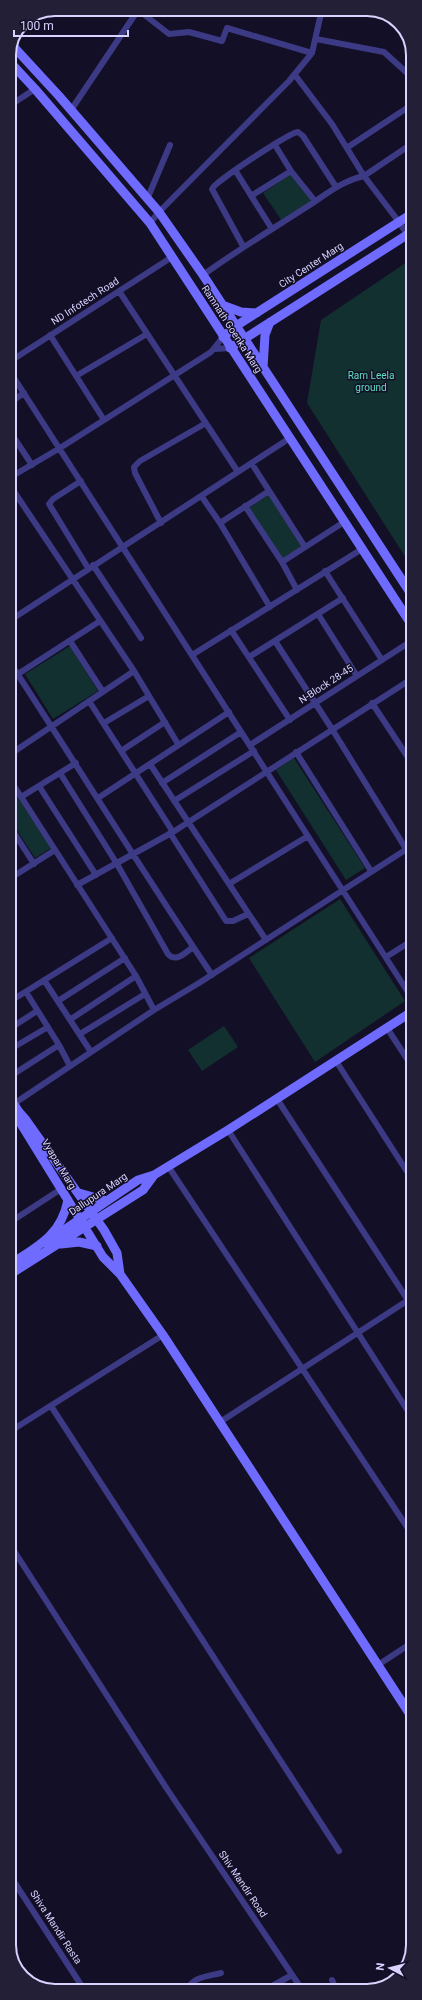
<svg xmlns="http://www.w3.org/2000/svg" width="422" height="2000" viewBox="0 0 422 2000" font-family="Roboto,sans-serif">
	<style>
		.green { fill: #12302f }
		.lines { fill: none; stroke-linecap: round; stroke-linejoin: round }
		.street { stroke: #3d3a85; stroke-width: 6 }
		.secondary { stroke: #6f6bff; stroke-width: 9 }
		.labels { text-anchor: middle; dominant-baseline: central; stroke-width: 3; stroke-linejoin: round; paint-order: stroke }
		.street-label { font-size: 10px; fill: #d9d4ff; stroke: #130f26 }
		.park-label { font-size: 10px; fill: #5fe0c0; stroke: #130f26 }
		.rim { fill: none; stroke: #d9d4ff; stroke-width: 2 }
	</style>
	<rect width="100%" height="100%" fill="#130f26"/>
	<path class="green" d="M294,172L313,200L282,221L263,193Z
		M413,258V569L307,403L321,320Z
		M269,495L301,546L282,559L249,508Z
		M70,646L98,691L53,719L25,674Z
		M294,758L365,868L346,880L276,770Z
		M9,784L51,848L35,858L9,818Z
		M340,899L405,1001L315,1062L249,958Z
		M224,1026L238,1047L202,1071L188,1050Z"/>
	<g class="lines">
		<path class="street" d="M137,9L169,34L189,32L222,41L227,28L312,53
			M316,39L384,52L406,72L413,83
			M295,75L332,124L364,176L399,222L407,234
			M9,106L35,89
			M71,110L138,10
			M275,145L291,171L315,201
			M348,147L413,104
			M235,170L272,229
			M251,196L291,171
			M148,197L170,145
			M150,223L159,212L289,81L312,53L322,9
			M243,246L212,189C214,182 289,133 298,132L303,136L336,187
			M203,275C236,251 271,230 305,208C324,196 341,181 364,176L413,143
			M119,291L238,472
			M50,335L104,420
			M215,349L230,348
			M9,362L172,257
			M9,370L413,1000
			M76,376L147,334
			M9,403L24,393
			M9,430L32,465
			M252,464L305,547
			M9,478L60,448L211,352L223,337
			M81,481L53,499L49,504L88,568
			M9,484L134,671L178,744
			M202,497L220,523L270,607
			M245,506L282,562L297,590
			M161,523L135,473L134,467L140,461L206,423
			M220,523L269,491
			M282,562L344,522
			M93,565L141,638
			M325,571L382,660
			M318,614L357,676
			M9,621L290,438
			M231,630L290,720
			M70,641L103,692
			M275,641L332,729L406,849
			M192,655L362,549
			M249,657L343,598
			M9,661C77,765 142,871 212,975
			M18,674L100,621
			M89,701L173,832
			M372,703L413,765
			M104,723L149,696
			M250,745L413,640
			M121,751L165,722
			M296,752L371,871
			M9,755L134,671
			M150,764L266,940
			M60,773L117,864L168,954C176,963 185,953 193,947
			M9,778L136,976L154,1010
			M162,783L241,732
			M39,786L96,875
			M21,797L76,763
			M98,798L229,712
			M174,801L254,751
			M9,825L34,864
			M170,833L226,921H233L248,914
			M9,879L55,850
			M229,884L308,836
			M77,885L173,832L413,678
			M386,957L413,940
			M44,980L91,1052
			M26,992L59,1045L70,1066
			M58,1001L125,958
			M9,1002L112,938
			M71,1019L136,976
			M387,1028L413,1068
			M9,1029L37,1011
			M80,1034L145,994
			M9,1050L48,1027
			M336,1061L413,1181
			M9,1077L59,1045
			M277,1099L413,1308
			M9,1107L154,1010L199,983L413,845
			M228,1130L413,1419
			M168,1166L413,1536
			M15,1219L61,1189
			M51,1406L339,1851
			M220,1422L413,1297
			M9,1432L163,1335
			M9,1543L167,1789L303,1991
			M378,1665L413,1642
			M9,1874L85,1991
			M332,1980L337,1991
			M188,1991C189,1977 210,1976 221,1973
			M263,1991L292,1975"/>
		<path class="secondary" d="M13,46L59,96L159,212L203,275L413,597
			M9,61L35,89L150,223L413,627
			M222,305L241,312L257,313
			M223,337L236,326L413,213
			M230,348L413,231
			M263,368L265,335L270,322
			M9,1097L19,1112L26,1120L104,1230L117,1253L120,1274
			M19,1112L21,1124L103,1257L120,1274L163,1335L413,1719
			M79,1193L107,1201
			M45,1243L120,1192L138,1180L154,1175L228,1130L413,1011
			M61,1244L79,1242L97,1246
			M9,1265C37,1247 61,1236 68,1200
			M9,1275L143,1190L154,1175"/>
	</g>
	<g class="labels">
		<g class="street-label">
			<text transform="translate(311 265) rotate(-33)">City Center Marg</text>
			<text transform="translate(85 301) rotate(-33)">ND Infotech Road</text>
			<text transform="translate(232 329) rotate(57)">Ramnath Goenka Marg</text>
			<text transform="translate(326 684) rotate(-33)">N-Block 28-45</text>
			<text transform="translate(59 1164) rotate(59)">Vyapar Marg</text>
			<text transform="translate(98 1194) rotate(-34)">Dallupura Marg</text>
			<text transform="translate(243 1884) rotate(56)">Shiv Mandir Road</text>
			<text transform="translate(56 1927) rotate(57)">Shiva Mandir Rasta</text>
		</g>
		<g class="park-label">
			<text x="371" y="375">Ram Leela<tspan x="371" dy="12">ground</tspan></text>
		</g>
	</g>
	<path d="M0 0H422V2000H0ZM55 16H367A39 39 0 0 1 406 55V1945A39 39 0 0 1 367 1984H55A39 39 0 0 1 16 1945V55A39 39 0 0 1 55 16Z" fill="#231f37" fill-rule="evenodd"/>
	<path class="rim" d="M55 16H367A39 39 0 0 1 406 55V1945A39 39 0 0 1 367 1984H55A39 39 0 0 1 16 1945V55A39 39 0 0 1 55 16Z"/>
	<g transform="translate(390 1968) rotate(277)" stroke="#130f26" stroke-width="3" paint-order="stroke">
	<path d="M0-3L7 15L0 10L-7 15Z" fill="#d9d4ff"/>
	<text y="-6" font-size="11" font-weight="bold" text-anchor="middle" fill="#d9d4ff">N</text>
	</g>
	<path d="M14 30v6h114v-6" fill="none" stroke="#d9d4ff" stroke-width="2"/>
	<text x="20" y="30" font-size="12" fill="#d9d4ff" stroke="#130f26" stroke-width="3" paint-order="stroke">100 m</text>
</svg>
